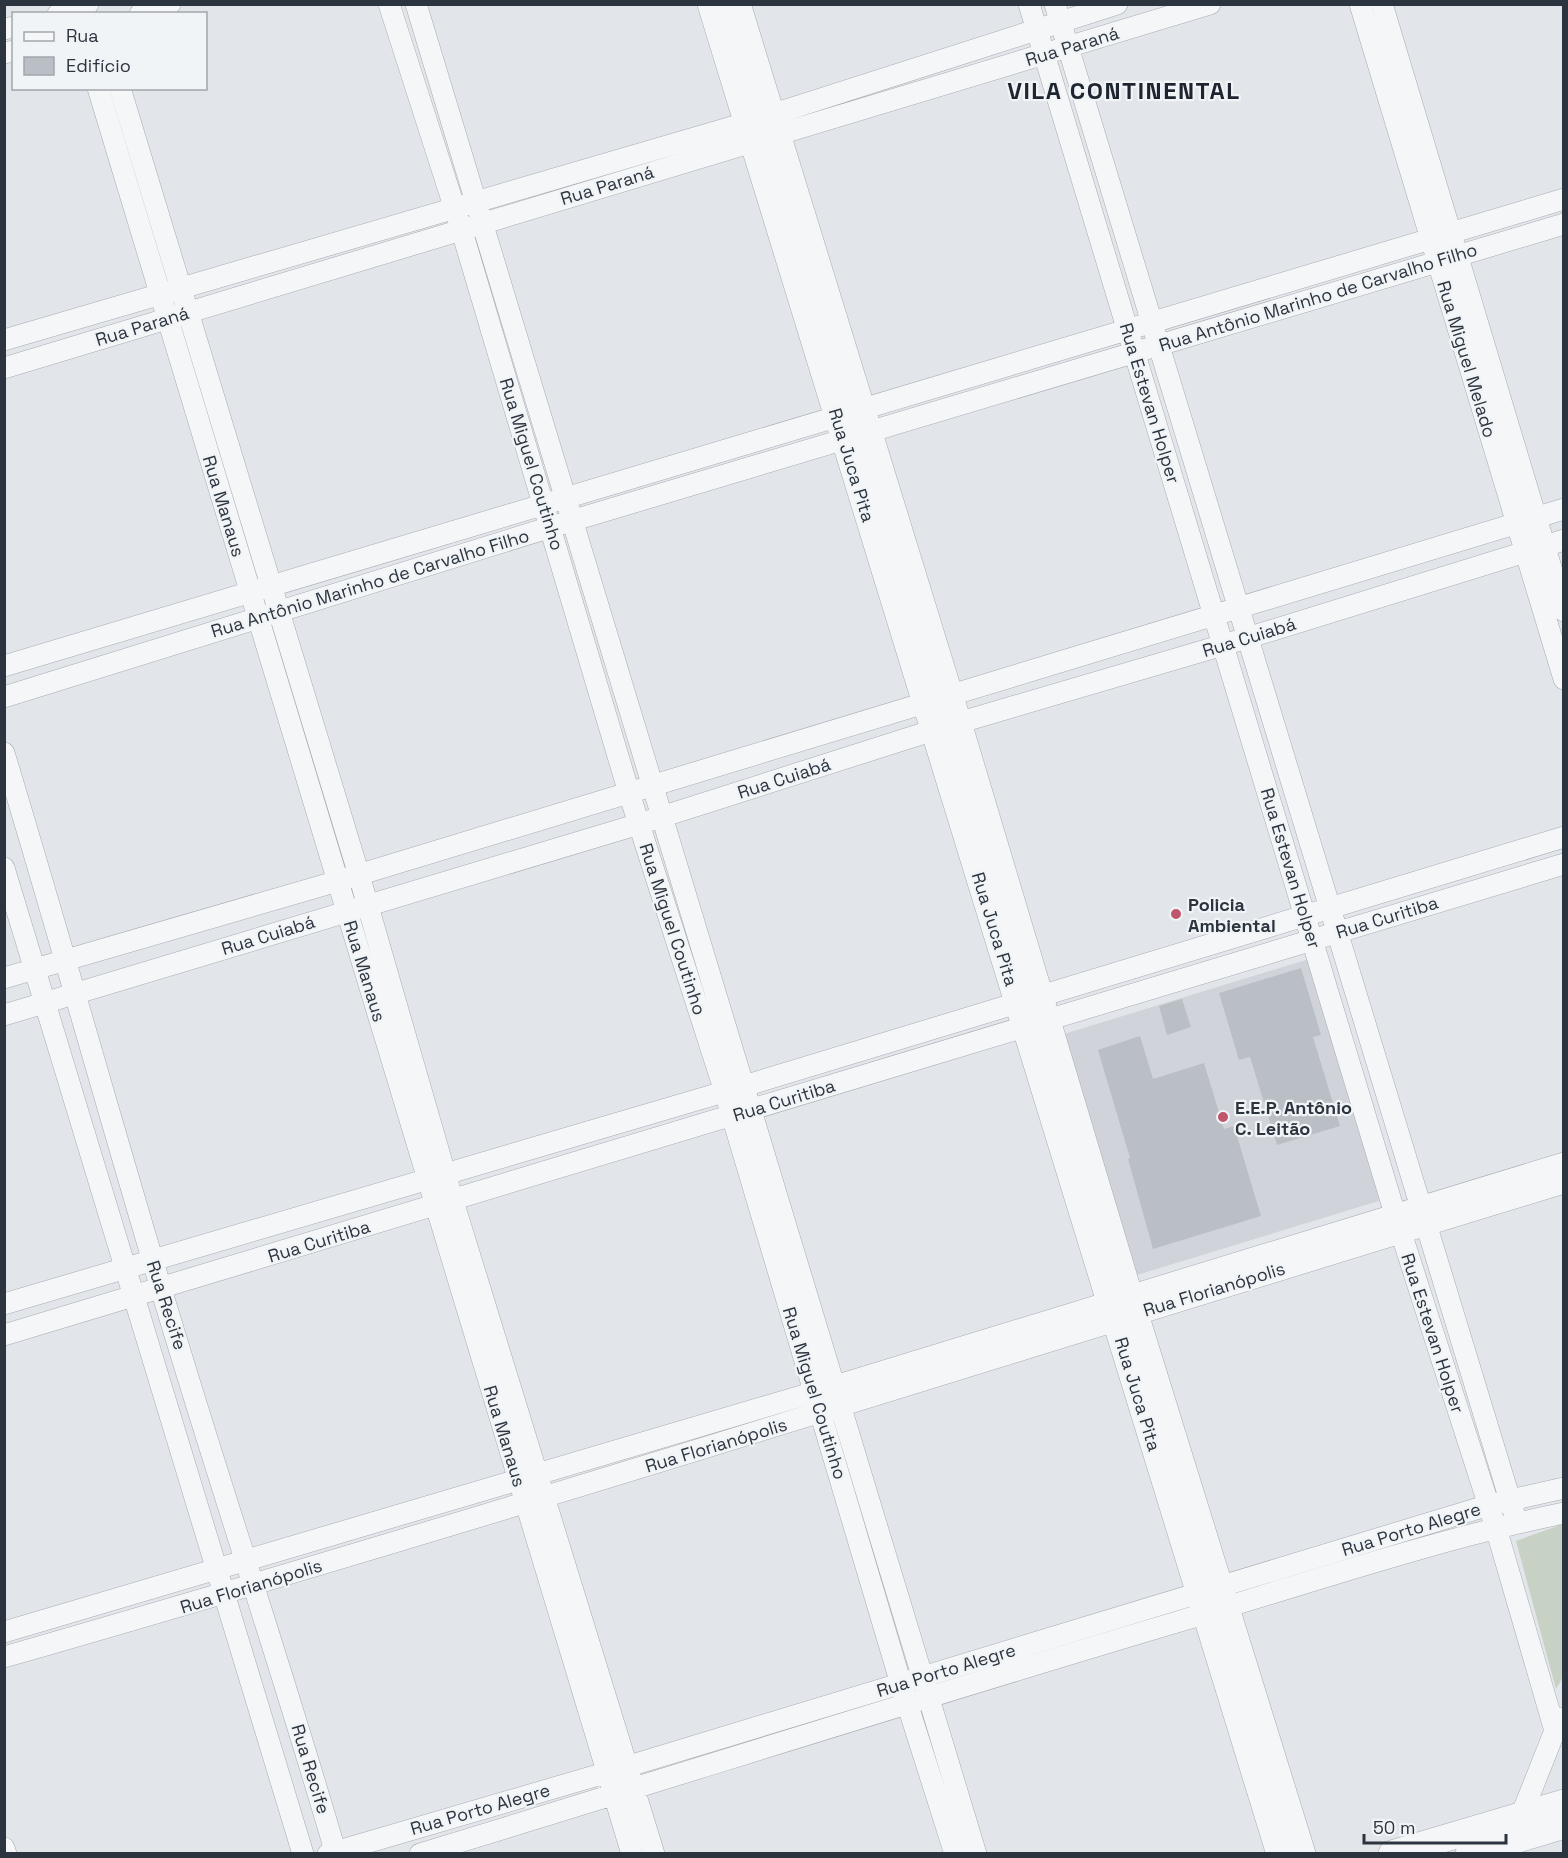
<svg xmlns="http://www.w3.org/2000/svg" width="1568" height="1858" viewBox="0 0 1568 1858" font-family="'Space Grotesk',sans-serif">
	<style>
		.built { fill: #d0d4da }
		.green { fill: #c8d2c4 }
		.building { fill: #babfc5 }
		.lines { fill: none; stroke-linecap: round; stroke-linejoin: round }
		.minor-casing { stroke: #a8acb3; stroke-width: 22 }
		.tertiary-casing { stroke: #a8acb3; stroke-width: 28 }
		.minor { stroke: #f4f6f7; stroke-width: 21 }
		.tertiary { stroke: #f4f6f7; stroke-width: 27 }
		.poi-dot { fill: #bf566c; stroke: #f1f4f6; stroke-width: 2 }
		.labels { text-anchor: middle; dominant-baseline: central; stroke-width: 4.5; stroke-linejoin: round; paint-order: stroke }
		.street-label { font-size: 18px; fill: #2c343f; stroke: #f1f4f6 }
		.poi-label { font-size: 18px; font-weight: bold; fill: #2c343f; stroke: #f1f4f6; text-anchor: start }
		.district-label { font-size: 24px; font-weight: bold; letter-spacing: 1.5px; fill: #1e2530; stroke: #f1f4f6 }
	</style>
	<rect width="100%" height="100%" fill="#e2e5e9"/>
	<path class="built" d="M1309,959L1382,1200L1137,1275L1064,1034Z"/>
	<path class="green" d="M1563,1524L1564,1675L1556,1689L1516,1541Z"/>
	<path class="building" d="M1301,968L1321,1035L1313,1037L1340,1126L1277,1145L1250,1057L1239,1060L1219,993Z
		M1182,999L1191,1027L1167,1035L1159,1006Z
		M1140,1036L1153,1079L1204,1063L1224,1129L1234,1126L1261,1216L1153,1249L1128,1159L1130,1158L1098,1050Z"/>
	<g class="lines">
		<g class="minor-casing">
			<path id="minor" d="M389,4L461,228L629,793L725,1092L901,1684L955,1854
				M416,4L976,1854
				M1029,4L1395,1214L1496,1528L1555,1731
				M1055,4L1517,1523
				M1360,4L1564,679
				M1382,4L1564,611
				M58,14L88,4
				M140,14L170,4
				M4,29L14,27
				M4,53L14,51
				M98,88L632,1854
				M120,88L359,875L453,1201L654,1854
				M4,340L749,122L1117,4
				M4,368L1210,4
				M4,666L1564,199
				M4,697L551,527L1564,224
				M4,753C55,921 102,1090 152,1258C210,1457 278,1654 336,1854
				M4,868L303,1854
				M4,978L338,881L1564,509
				M4,1015L639,824L934,730L1247,638L1564,540
				M4,1304L744,1086L1564,837
				M4,1335L1564,864
				M4,1632L835,1386L1564,1163
				M4,1657C527,1507 1044,1341 1564,1183
				M1517,1826L1560,1718
				M4,1848L6,1854
				M328,1854L629,1766L1489,1505L1564,1488
				M420,1854C673,1777 924,1697 1177,1622C1305,1584 1433,1540 1564,1513"/>
		</g>
		<g class="tertiary-casing">
			<path id="tertiary" d="M711,4L1280,1854
				M737,4L958,723L1129,1295L1302,1854
				M1392,1854L1564,1803
				M1469,1854L1564,1825"/>
		</g>
		<use href="#minor" class="minor"/>
		<use href="#tertiary" class="tertiary"/>
	</g>
	<g class="poi-dot">
		<circle cx="1176" cy="914" r="6"/>
		<circle cx="1223" cy="1117" r="6"/>
	</g>
	<g class="labels">
		<g class="street-label">
			<text transform="translate(1072 46) rotate(-17)">Rua Paraná</text>
			<text transform="translate(607 185) rotate(-17)">Rua Paraná</text>
			<text transform="translate(1318 297) rotate(-17)">Rua Antônio Marinho de Carvalho Filho</text>
			<text transform="translate(142 326) rotate(-17)">Rua Paraná</text>
			<text transform="translate(1467 359) rotate(73)">Rua Miguel Melado</text>
			<text transform="translate(1150 403) rotate(73)">Rua Estevan Holper</text>
			<text transform="translate(532 464) rotate(73)">Rua Miguel Coutinho</text>
			<text transform="translate(852 465) rotate(73)">Rua Juca Pita</text>
			<text transform="translate(224 506) rotate(73)">Rua Manaus</text>
			<text transform="translate(370 583) rotate(-17)">Rua Antônio Marinho de Carvalho Filho</text>
			<text transform="translate(1249 637) rotate(-17)">Rua Cuiabá</text>
			<text transform="translate(784 778) rotate(-18)">Rua Cuiabá</text>
			<text transform="translate(1291 868) rotate(73)">Rua Estevan Holper</text>
			<text transform="translate(1387 917) rotate(-17)">Rua Curitiba</text>
			<text transform="translate(673 929) rotate(72)">Rua Miguel Coutinho</text>
			<text transform="translate(995 929) rotate(73)">Rua Juca Pita</text>
			<text transform="translate(268 935) rotate(-17)">Rua Cuiabá</text>
			<text transform="translate(365 971) rotate(73)">Rua Manaus</text>
			<text transform="translate(784 1100) rotate(-17)">Rua Curitiba</text>
			<text transform="translate(319 1241) rotate(-17)">Rua Curitiba</text>
			<text transform="translate(1214 1289) rotate(-17)">Rua Florianópolis</text>
			<text transform="translate(167 1305) rotate(72)">Rua Recife</text>
			<text transform="translate(1433 1333) rotate(72)">Rua Estevan Holper</text>
			<text transform="translate(815 1393) rotate(73)">Rua Miguel Coutinho</text>
			<text transform="translate(1138 1394) rotate(73)">Rua Juca Pita</text>
			<text transform="translate(505 1436) rotate(73)">Rua Manaus</text>
			<text transform="translate(716 1445) rotate(-17)">Rua Florianópolis</text>
			<text transform="translate(1411 1529) rotate(-17)">Rua Porto Alegre</text>
			<text transform="translate(251 1586) rotate(-17)">Rua Florianópolis</text>
			<text transform="translate(946 1670) rotate(-17)">Rua Porto Alegre</text>
			<text transform="translate(311 1769) rotate(73)">Rua Recife</text>
			<text transform="translate(480 1809) rotate(-16)">Rua Porto Alegre</text>
		</g>
		<g class="poi-label">
			<text x="1188" y="904">Policia<tspan x="1188" dy="21">Ambiental</tspan></text>
			<text x="1235" y="1107">E.E.P. Antônio<tspan x="1235" dy="21">C. Leitão</tspan></text>
		</g>
		<g class="district-label">
			<text x="1124" y="90">VILA CONTINENTAL</text>
		</g>
	</g>
	<rect width="1568" height="1858" fill="none" stroke="#2c343f" stroke-width="12"/>
	<rect x="12" y="12" width="195" height="78" fill="#f1f4f6" stroke="#a2a7ad" stroke-width="1.5"/>
	<rect x="24" y="32" width="30" height="9" fill="#f4f6f7" stroke="#a2a7ad" stroke-width="1.5"/>
	<text x="66" y="42" font-size="18" fill="#2c343f">Rua</text>
	<rect x="24" y="57" width="30" height="18" fill="#babfc5" stroke="#a2a7ad" stroke-width="1.5"/>
	<text x="66" y="72" font-size="18" fill="#2c343f">Edifício</text>
	<path d="M1364 1834v9h142v-9" fill="none" stroke="#2c343f" stroke-width="3"/>
	<text x="1373" y="1834" font-size="18" fill="#2c343f" stroke="#f1f4f6" stroke-width="4.5" paint-order="stroke">50 m</text>
</svg>
